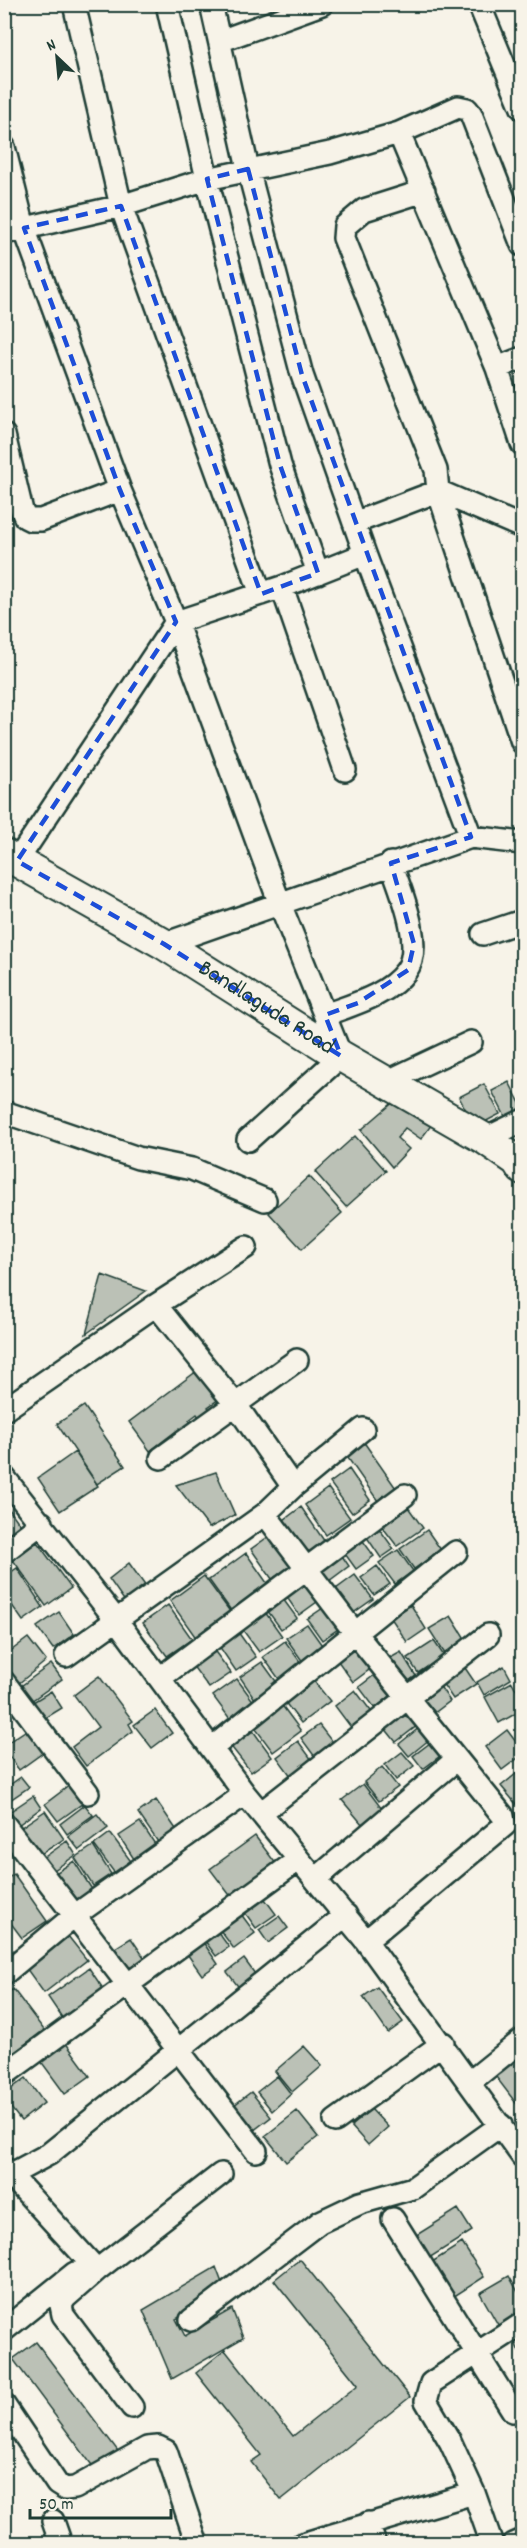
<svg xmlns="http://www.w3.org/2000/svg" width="527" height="2548" viewBox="0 0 527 2548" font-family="Dekko,sans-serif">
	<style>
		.building { fill: #bbc1b6; stroke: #1f3d34; stroke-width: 1.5 }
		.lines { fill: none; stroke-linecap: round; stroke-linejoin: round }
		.street-casing { stroke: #1f3d34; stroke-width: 26 }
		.secondary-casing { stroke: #1f3d34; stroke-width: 34 }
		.street { stroke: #f7f3e8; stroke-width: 21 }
		.secondary { stroke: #f7f3e8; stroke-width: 30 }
		.marked { fill: none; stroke: #1d4ed8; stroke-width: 4.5; stroke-dasharray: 12 8; stroke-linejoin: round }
		.labels { text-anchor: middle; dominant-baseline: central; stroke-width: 4.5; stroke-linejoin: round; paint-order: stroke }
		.street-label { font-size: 24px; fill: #1f3d34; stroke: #f7f3e8 }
	</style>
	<rect width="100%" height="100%" fill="#f7f3e8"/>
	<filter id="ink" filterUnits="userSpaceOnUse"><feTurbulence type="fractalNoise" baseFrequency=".0167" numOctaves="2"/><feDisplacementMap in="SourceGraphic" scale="12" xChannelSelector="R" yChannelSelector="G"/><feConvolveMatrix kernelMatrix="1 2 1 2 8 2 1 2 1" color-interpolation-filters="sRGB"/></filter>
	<g filter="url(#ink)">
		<path class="building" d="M509,1082L522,1107V1114L508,1122L492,1091Z
			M484,1084L500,1114L475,1127L459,1097Z
			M396,1100L432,1124L421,1139L405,1128L397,1138L409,1149L392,1167L361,1130Z
			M355,1136L386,1171L346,1207L315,1172Z
			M309,1176L342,1213L302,1249L269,1213Z
			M102,1275L146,1291L86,1334Z
			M197,1371L219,1399L208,1407L213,1415L203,1423L197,1414L189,1420L196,1428L186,1435L180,1428L150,1451L129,1422Z
			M84,1406L125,1466L97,1484L57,1424Z
			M361,1438L398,1491L380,1504L343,1451Z
			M75,1452L98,1486L60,1511L38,1478Z
			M349,1469L370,1500L352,1513L330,1483Z
			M216,1472L235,1515L209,1528L176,1485Z
			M328,1488L350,1518L326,1535L305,1505Z
			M405,1503L423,1528L397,1546L381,1525Z
			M301,1507L325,1542L304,1557L280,1523Z
			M9,1509L24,1530L12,1538L4,1527V1512Z
			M378,1527L394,1549L381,1558L366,1536Z
			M427,1530L441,1550L414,1569L400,1549Z
			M272,1534L294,1564L272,1579L251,1549Z
			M358,1534L374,1556L356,1569L340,1547Z
			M37,1542L71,1588L46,1606L13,1560Z
			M338,1550L349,1566L329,1581L317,1565Z
			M398,1550L413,1571L395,1584L379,1563Z
			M246,1553L272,1590L235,1616L209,1580Z
			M129,1563L149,1591L128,1606L109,1579Z
			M377,1566L390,1584L374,1595L361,1578Z
			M17,1568L43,1607L23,1621L4,1594V1577Z
			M355,1575L373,1599L349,1616L332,1592Z
			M204,1576L234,1617L199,1642L170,1601Z
			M305,1577L321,1599L299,1615L284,1593Z
			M283,1599L297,1618L281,1629L267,1610Z
			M168,1605L192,1639L167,1656L143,1623Z
			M411,1605L426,1629L407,1642L391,1618Z
			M326,1606L341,1627L322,1640L307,1619Z
			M59,1612L74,1634L53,1649L37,1627Z
			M265,1612L282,1636L259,1652L242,1629Z
			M451,1616L466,1640L445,1654L429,1629Z
			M307,1624L324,1648L303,1662L286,1638Z
			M238,1632L256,1657L236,1671L219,1646Z
			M28,1638L46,1661L18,1684L4,1667V1656Z
			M285,1641L301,1663L279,1679L263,1657Z
			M434,1641L444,1656L418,1673L408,1658Z
			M355,1642L373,1667L353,1682L335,1657Z
			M213,1649L231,1673L209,1688L192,1665Z
			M401,1652L416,1676L401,1686L385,1661Z
			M262,1662L278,1684L255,1699L240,1677Z
			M461,1662L476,1684L453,1699L438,1677Z
			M51,1664L62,1679L31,1701L21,1686Z
			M504,1666L511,1679L484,1695L477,1682Z
			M377,1673L393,1694L375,1708L359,1687Z
			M99,1676L133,1721L129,1724L133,1731L86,1766L72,1747L98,1727L74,1695Z
			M237,1679L254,1702L230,1719L213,1696Z
			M313,1680L330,1701L301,1723L284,1701Z
			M437,1682L450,1701L433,1714L419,1695Z
			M512,1682L522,1700V1710L499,1723L485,1697Z
			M355,1690L377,1719L356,1734L335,1706Z
			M51,1691L62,1708L44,1719L33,1702Z
			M281,1704L301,1731L273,1752L253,1725Z
			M406,1709L418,1725L396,1742L384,1727Z
			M155,1710L172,1733L152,1748L134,1725Z
			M319,1725L333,1743L315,1757L301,1738Z
			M420,1727L430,1739L409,1756L399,1744Z
			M251,1728L272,1757L251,1772L229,1744Z
			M28,1729L44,1752L19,1770L4,1749V1745Z
			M507,1730L522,1750V1755L502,1770L485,1747Z
			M298,1741L315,1764L294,1780L277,1757Z
			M430,1743L440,1756L423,1769L413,1756Z
			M402,1752L414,1766L396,1780L385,1765Z
			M382,1767L398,1787L379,1801L364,1782Z
			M521,1770L522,1772L521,1810L501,1786Z
			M21,1777L29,1787L4,1804V1789Z
			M363,1784L382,1809L362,1824L342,1800Z
			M70,1785L83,1803L58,1821L45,1804Z
			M33,1796L41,1808L14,1828L5,1815Z
			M156,1800L178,1832L160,1845L138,1813Z
			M85,1805L93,1815L67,1834L60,1824Z
			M45,1811L64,1839L38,1856L20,1828Z
			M97,1814L108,1828L79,1850L68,1836Z
			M140,1822L155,1844L134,1859L119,1836Z
			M110,1833L133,1864L116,1875L94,1845Z
			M255,1836L277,1865L232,1898L210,1869Z
			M67,1841L76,1855L51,1872L42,1859Z
			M93,1846L111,1874L93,1886L75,1858Z
			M74,1861L93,1891L73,1904L54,1874Z
			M14,1874L47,1921L22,1938L4,1914V1881Z
			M262,1895L276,1914L256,1928L243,1910Z
			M238,1910L255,1933L234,1949L217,1926Z
			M279,1916L288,1928L268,1943L259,1930Z
			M215,1928L229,1947L216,1956L202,1937Z
			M68,1936L87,1960L44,1993L26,1968Z
			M131,1938L148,1963L124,1979L107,1953Z
			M201,1939L218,1964L202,1975L185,1951Z
			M244,1959L261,1982L244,1994L227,1972Z
			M89,1968L106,1993L65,2022L48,1997Z
			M377,1987L403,2022L388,2033L363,1997Z
			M13,1989L44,2030L4,2060V1996Z
			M65,2042L90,2076L65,2094L40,2060Z
			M304,2046L322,2066L292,2092L275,2071Z
			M522,2051V2111L493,2073Z
			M277,2076L291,2094L272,2111L257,2092Z
			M26,2078L44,2103L21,2121L4,2099V2094Z
			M251,2092L271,2117L253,2131L233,2106Z
			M371,2109L388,2127L368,2145L351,2126Z
			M297,2111L318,2137L286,2162L265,2136Z
			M458,2209L472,2231L429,2258L415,2236Z
			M462,2243L484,2277L453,2297L432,2262Z
			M300,2259L410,2397L281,2500L251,2462L261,2455L196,2373L225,2350L293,2436L358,2385L274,2280Z
			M216,2267L225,2291L176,2319L185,2336L232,2309L243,2338L172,2379L143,2310Z
			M509,2276L522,2299V2318L501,2330L480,2293Z
			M522,2339V2358L515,2343Z
			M36,2342L121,2455L97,2472L13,2359Z"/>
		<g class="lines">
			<g class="street-casing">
				<path id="street" d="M74,4L121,206L261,594
					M167,4L207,179L280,465L318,573
					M211,4L248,169L302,375L365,554L471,837
					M479,4L522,108
					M220,41L322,4
					M399,133L497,368L522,444
					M4,147L24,228L120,490L176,622L280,904L341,1056L248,1140
					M424,191L364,210L345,226L344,238L436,470L438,491L522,742
					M4,233L121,206L207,179L330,153L399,133L458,107L467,109L471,114L522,245
					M497,368L522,358
					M4,435L22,511L25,517L31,520H41L120,490
					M354,523L438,491L522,527
					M282,587L345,770
					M17,861L176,622L282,587L365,554
					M483,934L522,921
					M164,944L471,837L522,843
					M325,1015C351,1005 389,995 406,971C425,946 400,889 391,863
					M386,1082L471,1042
					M4,1112L138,1158L192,1169L265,1200
					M485,1139L522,1121
					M156,1305L236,1405L293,1487
					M4,1410L156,1305L246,1247
					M161,1458L297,1360
					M4,1477L117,1621L245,1794L366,1941L522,2156
					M265,1514L355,1633L457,1759
					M4,1552L42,1523
					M66,1656L265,1514L293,1487L363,1429
					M160,1678L405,1495
					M4,1682L88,1793
					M212,1748L456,1552
					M262,1812L488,1635
					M4,1824L256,2151
					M316,1879L457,1759L503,1816L505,1825L366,1941
					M4,1974L74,1916L245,1794
					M4,2075L298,1860
					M470,2082L522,2040
					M335,2121L443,2043
					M4,2168L97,2270L65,2298L61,2305L63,2315L132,2407
					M4,2181L10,2175L49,2154L346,1915
					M393,2219L513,2411
					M97,2270L221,2174
					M191,2320L320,2222L360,2203L413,2188L501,2125
					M4,2330L75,2273
					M4,2405L57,2484L65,2489L75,2488L147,2448L158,2447L166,2451L197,2544
					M474,2493L492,2544
					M53,2521L61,2544
					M368,2523L375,2544
					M302,2544L474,2493L451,2443L426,2401L431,2383L522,2324
					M513,2544L522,2540"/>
			</g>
			<g class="secondary-casing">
				<g id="secondary">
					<path id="s1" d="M4,854L164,944L341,1056L485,1139L517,1161L522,1169"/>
				</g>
			</g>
			<use href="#street" class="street"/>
			<use href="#secondary" class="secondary"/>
		</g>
	</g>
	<path class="marked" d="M248,169L302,375L471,837L391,863L414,944L408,970L358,1003L325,1015L341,1056L164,944L17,861L176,622L120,490L24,228L121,206L261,594L318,573L280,465L207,179Z"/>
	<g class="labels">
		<g class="street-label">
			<text stroke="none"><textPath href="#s1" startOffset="304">Bandlaguda Road</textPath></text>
		</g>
	</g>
	<rect width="527" height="2548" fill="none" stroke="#f7f3e8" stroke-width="24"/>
	<rect x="12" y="12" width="503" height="2524" fill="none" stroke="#1f3d34" stroke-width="2" filter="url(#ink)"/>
	<g transform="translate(57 57) rotate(334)" stroke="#f7f3e8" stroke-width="4.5" paint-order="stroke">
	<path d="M0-4.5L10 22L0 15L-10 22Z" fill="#1f3d34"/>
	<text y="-9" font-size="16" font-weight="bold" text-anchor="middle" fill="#1f3d34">N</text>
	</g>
	<path d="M30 2509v9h141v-9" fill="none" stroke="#1f3d34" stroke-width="3"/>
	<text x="39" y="2509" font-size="18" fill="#1f3d34" stroke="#f7f3e8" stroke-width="4.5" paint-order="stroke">50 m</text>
</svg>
